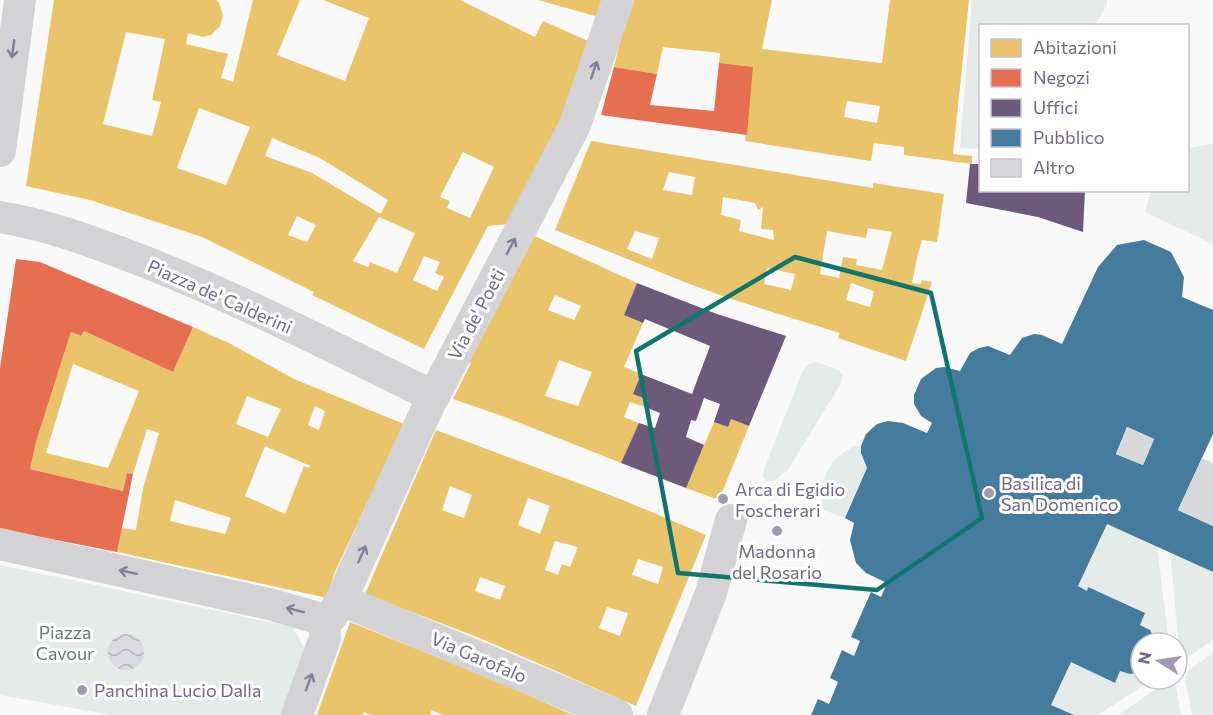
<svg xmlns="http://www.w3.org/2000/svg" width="1213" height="715" viewBox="0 0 1213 715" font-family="Commissioner,sans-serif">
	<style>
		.green { fill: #e5ebe8 }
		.water { fill: url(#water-waves) }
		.homes { fill: #e9c46a; fill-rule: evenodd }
		.shops { fill: #e76f51 }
		.offices { fill: #6d597a }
		.public { fill: #457b9d; fill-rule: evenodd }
		.building { fill: #d8d8da }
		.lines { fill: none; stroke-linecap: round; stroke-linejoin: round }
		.minor { stroke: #d3d3d5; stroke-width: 32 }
		.oneway { stroke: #857c9a }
		.marked { fill: none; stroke: #0f766e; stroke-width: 4.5; stroke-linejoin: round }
		.poi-dot { fill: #a199b1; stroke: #fff; stroke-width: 2 }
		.labels { text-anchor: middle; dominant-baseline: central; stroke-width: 6; stroke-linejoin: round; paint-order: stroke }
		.street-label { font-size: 18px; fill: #72668b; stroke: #fff }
		.poi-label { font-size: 18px; fill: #72668b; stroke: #fff; text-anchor: start }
		.park-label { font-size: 18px; fill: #627c73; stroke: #fff }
	</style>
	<defs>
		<pattern id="water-waves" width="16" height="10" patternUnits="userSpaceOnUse" patternTransform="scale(1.5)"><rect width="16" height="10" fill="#dbdae2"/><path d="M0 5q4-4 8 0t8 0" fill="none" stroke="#b6b5bd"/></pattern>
	</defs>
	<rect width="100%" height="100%" fill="#f8f9f8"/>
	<path class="green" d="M972,0H1107V5L1095,25L980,26V149L960,148Z
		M1213,144V244L1145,212L1151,191L1188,190V148Z
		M816,362L839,370L843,376L840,385L787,471L775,480L767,482L763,477V472L803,370L809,364Z
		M855,446H861V459L867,468L845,518L824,510L821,506C823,475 826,461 855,446Z
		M1107,524L1157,546L1169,643H1157L1150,630L1140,625L1145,613L1088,588L1087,591L1078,586Z
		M1170,552L1213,572V640L1185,659L1180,657Z
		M0,565L293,627L307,654L284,715H112L0,695Z
		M1213,653V715H1192L1185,677L1189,670Z
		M1071,662L1114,683L1120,671L1130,674L1141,673V679H1153L1098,715H1074L1051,705Z
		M1171,679L1175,681L1181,715H1118Z"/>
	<path class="water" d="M108 652a18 18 0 1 1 36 0a18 18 0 1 1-36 0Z"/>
	<path class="homes" d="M54,0H216L219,3L223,15L220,26L211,35L203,37L188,33L186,44L228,54L221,78L233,82L253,0H300L277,55L345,81L369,18L323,0H460L535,37L543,21L595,44L566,110L510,224L488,226L424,349L312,295L314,292L202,237L90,200L26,186ZM126,32L165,39L152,100L161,102L152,136L103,124ZM199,108L250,127L226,185L177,168ZM272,138L320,158L388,200L381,214L312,173L265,156ZM463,152L494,167L470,218L447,208L450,201L440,197ZM297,216L316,225L307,242L288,235ZM379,217L415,233L397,273L370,262L368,267L353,261ZM424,256L440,262L435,273L444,277L437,291L413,280Z
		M538,0H605L602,18Z
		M630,0H772L762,49L882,63L890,0H969L953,154L972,156V164L904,155V147L874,143L871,161L745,141L753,67L719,63L720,53L663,47L657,74L614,67ZM847,101L880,106L877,123L844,117Z
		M591,141L873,188V183L944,194L937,242L922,240L917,258L912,283L921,284L922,280L932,282L906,361L838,338L840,333L728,298L687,283L555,230ZM669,172L695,177L692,195L663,190ZM723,197L755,203L758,210L763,207L761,229L773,230L774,240L739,231L741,220L721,215ZM868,228L892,232L882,270L856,265L857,259L843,257L839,278L820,274L827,231L866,238ZM635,231L659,238L652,259L627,249ZM767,268L795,274L791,290L764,284ZM851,283L874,291L870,307L846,300Z
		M532,235L637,283L624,315L643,323L624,367L641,374L633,394L648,400L645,407L630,402L624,417L639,423L621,463L505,417L453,399L471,363L464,359ZM555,295L581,306L574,320L548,310ZM559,360L592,372L578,406L545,396Z
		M193,327L229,343L294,379L404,424L334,574L327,598L117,552L121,528L136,530L143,489L159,433L147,429L133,474L127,473L123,491L30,469L36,442L71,332L81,336L84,331L173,372ZM73,364L139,391L108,468L46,453ZM247,396L281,409L268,437L236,424ZM315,406L325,411L319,430L308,425ZM265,446L310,466L309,468L304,466L285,514L245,496ZM175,500L231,518L225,534L170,521Z
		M731,419L749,426L719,500L686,488L714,422L728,427Z
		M436,430L618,498L706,535L636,706L482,639L365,594ZM450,486L472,495L464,518L442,510ZM528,498L550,506L540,534L518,525ZM555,541L578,547L570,567L562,564L558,575L545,570ZM638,559L663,567L658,584L632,575ZM480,577L505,586L500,600L475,591ZM607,607L628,613L620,636L599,628Z
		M350,622L501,683L573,715H443L432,710L430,715H370L364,712L362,715H317Z"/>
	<path class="shops" d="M719,63L753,67L747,135L601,115L614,67L657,74L650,105L714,111Z
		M16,259L40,262L193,327L173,372L84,331L81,336L71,332L36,442L30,469L123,491L127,473L133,474L117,552L0,529V368Z"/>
	<path class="offices" d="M970,164H980V190H1085L1083,232L1038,217L966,203Z
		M637,283L717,314L786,336L749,426L731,419L728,427L714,422L720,404L704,398L696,421L691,420L686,437L704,445L686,488L621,463L639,423L655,428L660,413L645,407L648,400L633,394L641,374L692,394L710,346L645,319L643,323L624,315Z"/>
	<path class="public" d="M1144,240L1171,252L1184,277L1182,297L1213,310V434L1178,510L1213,526V572L1107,524L1078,586L1087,591L1088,587L1145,613L1140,625L1150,630L1157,643H1141V673L1130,674L1120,671L1115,683L1071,662L1051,705L1074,715H811L818,699L829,704L838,682L830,678L842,650L854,656L860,641L851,637L871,592L881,597L887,583L866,573L856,563L850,540L854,523L845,518L867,468L861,453V446L866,434L877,424L888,421L903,423L927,433L932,423L921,416L914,404V395L921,379L936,368L944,367L960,371L970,353L979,348L988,346L1010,355L1022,338L1034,334L1042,335L1062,344L1098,267L1117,245ZM1127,427L1154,439L1143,465L1116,454Z"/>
	<path class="building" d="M1127,427L1154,439L1143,465L1116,454Z
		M1202,458L1213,463V526L1178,510Z"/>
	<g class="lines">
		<path class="minor" d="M0,151L20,0
			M0,217C43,224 82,238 122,253C229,293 331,347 433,396
			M0,544L269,604L318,618L324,623L325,638L297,715
			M341,600L617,715
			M324,623L331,617L341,600L426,411L575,125L618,0
			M663,715L711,593L731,520"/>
	</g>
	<defs><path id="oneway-shaft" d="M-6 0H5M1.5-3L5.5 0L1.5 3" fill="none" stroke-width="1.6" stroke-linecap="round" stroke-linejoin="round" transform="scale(1.5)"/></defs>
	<g class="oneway">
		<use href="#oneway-shaft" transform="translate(13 49) rotate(98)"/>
		<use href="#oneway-shaft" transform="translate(594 70) rotate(-71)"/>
		<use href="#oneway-shaft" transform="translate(511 246) rotate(-62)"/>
		<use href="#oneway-shaft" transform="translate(362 554) rotate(-66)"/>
		<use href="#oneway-shaft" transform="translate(128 572) rotate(-168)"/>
		<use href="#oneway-shaft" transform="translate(295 610) rotate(-166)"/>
		<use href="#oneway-shaft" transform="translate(309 682) rotate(-70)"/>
	</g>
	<path class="marked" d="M795,257L931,293L982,518L877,590L678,573L636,351Z"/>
	<g class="poi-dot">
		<circle cx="989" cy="493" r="6"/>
		<circle cx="723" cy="499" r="6"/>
		<circle cx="777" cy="531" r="6"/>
		<circle cx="82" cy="690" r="6"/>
	</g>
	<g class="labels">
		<g class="street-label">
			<text transform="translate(220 296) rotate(24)">Piazza de' Calderini</text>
			<text transform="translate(476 314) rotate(-62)">Via de' Poeti</text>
			<text transform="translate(479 657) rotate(23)">Via Garofalo</text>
		</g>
		<g class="poi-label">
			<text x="1001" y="483">Basilica di<tspan x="1001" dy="21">San Domenico</tspan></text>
			<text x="735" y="489">Arca di Egidio<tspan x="735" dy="21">Foscherari</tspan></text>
			<text x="777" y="551" text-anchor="middle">Madonna<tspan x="777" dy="21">del Rosario</tspan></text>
			<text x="94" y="690">Panchina Lucio Dalla</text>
		</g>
		<g class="park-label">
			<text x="65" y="632">Piazza<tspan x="65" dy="21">Cavour</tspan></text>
		</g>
	</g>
	<rect x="979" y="24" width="210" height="168" fill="#ffffff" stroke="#c7c2d1" stroke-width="1.5"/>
	<rect x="991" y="39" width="30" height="18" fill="#e9c46a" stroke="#c7c2d1" stroke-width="1.5"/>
	<text x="1033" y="54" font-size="18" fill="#72668b">Abitazioni</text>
	<rect x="991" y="69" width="30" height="18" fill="#e76f51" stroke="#c7c2d1" stroke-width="1.5"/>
	<text x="1033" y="84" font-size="18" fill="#72668b">Negozi</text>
	<rect x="991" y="99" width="30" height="18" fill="#6d597a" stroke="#c7c2d1" stroke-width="1.5"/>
	<text x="1033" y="114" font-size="18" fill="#72668b">Uffici</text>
	<rect x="991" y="129" width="30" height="18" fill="#457b9d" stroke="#c7c2d1" stroke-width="1.5"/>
	<text x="1033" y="144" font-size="18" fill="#72668b">Pubblico</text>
	<rect x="991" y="159" width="30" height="18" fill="#d8d8da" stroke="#c7c2d1" stroke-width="1.5"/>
	<text x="1033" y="174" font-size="18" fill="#72668b">Altro</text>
	<g transform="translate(1159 661) rotate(282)"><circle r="28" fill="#ffffff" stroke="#c7c2d1" stroke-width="1.5"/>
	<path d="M0-4.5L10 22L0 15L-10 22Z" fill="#a199b1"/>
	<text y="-9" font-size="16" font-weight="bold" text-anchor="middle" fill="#72668b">N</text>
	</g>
</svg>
